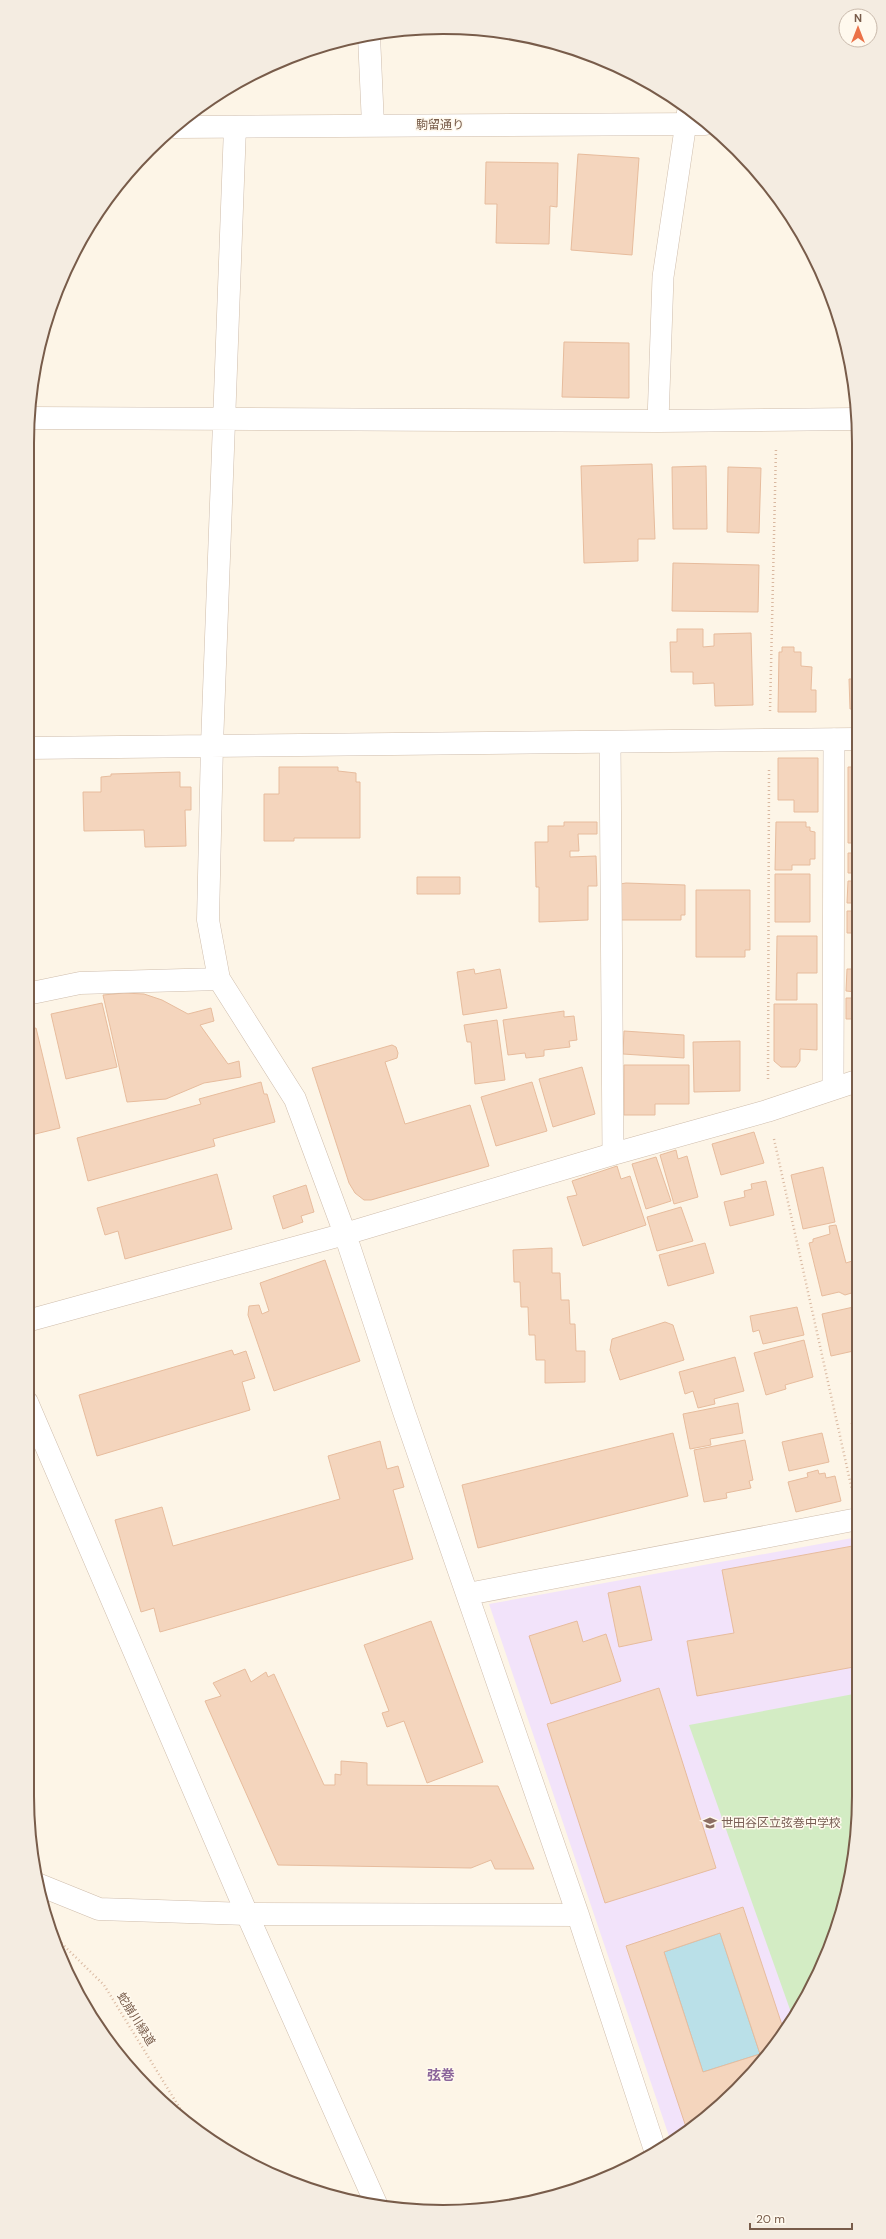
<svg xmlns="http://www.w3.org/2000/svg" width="886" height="2239" viewBox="0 0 886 2239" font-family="'DM Sans','Noto Sans JP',sans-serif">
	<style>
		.education { fill: #f2e3fa }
		.green { fill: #d3ecc4 }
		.water { fill: #bae0e8; stroke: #a0cfda }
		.building { fill: #f4d5bd; stroke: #e7bc9d; fill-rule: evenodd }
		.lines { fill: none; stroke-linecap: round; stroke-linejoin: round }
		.service-casing { stroke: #cfbdac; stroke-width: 22 }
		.minor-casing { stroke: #cfbdac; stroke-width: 23 }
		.tertiary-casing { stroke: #cfbdac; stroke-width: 23 }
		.path { stroke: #d9b8a0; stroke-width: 2.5; stroke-dasharray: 1 3; stroke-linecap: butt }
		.service { stroke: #fff; stroke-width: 21 }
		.minor { stroke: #fff; stroke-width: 22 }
		.tertiary { stroke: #fff; stroke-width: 22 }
		.labels { text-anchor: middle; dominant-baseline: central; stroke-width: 3; stroke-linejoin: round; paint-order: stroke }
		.street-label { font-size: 12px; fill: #785c4a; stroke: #fff9ee }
		.education-label { font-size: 12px; fill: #785e54; stroke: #fff9ee; text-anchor: start }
		.quarter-label { font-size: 14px; font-weight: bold; fill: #8b659b; stroke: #fff9ee }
		.rim { fill: none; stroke: #785c4a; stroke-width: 2 }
	</style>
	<rect width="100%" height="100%" fill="#fdf5e7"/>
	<path class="education" d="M858,1537L859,1796L855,1851L837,1930L816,1980L773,2049L717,2109L671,2142L489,1604Z"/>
	<path class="green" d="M859,1693V1796L855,1851L837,1930L816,1980L793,2018L689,1725Z"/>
	<path class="water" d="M720,1933L760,2054L703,2072L664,1952Z"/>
	<path class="building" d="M578,154L639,158L632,255L571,250Z
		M486,162L558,163L557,207L550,206L549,244L496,243L497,204H485Z
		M564,342L629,343V398L562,397Z
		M652,464L655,539H638V561L584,563L581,466Z
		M706,466L707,529H673L672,467Z
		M728,467L761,468L759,533L727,532Z
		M673,563L759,565L758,612L672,611Z
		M677,629H703V647L714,646V634L751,633L753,705L715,706L714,683L693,684V672H671L670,642H677Z
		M782,647H794V652H801V666L812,667L811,690H816V712H778L779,652H782Z
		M849,679H856V709H850Z
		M778,758H818V812H794V800H778Z
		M279,767H338V771L356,773V782H360V838H294V841H264V794H279Z
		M848,767H856L857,843H848Z
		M180,772V787H191V810H185L186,846L145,847L144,830L84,831L83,792H101V777L111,776V774Z
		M564,822H597V834H578L579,851H570V857L596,856L597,886H588V920L539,922V887H536L535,842H548V826H564Z
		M776,822H806V827H810V831L815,832V859H810V865H792V870H775Z
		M848,853H857V873H848Z
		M775,874H810V922H775Z
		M417,877H460V894H417Z
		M848,881H857V903H847Z
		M626,883L685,885V915H681V920H620V884Z
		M696,890H750V950H745V957H696Z
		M847,911H857V933H847Z
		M777,936H817V973H797V1000H776Z
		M474,969L475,974L500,969L507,1008L463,1015L457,972Z
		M847,969H857V992L846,991Z
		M124,993L144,994L162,1000L188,1014L211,1008L214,1021L200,1025L228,1064L239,1061L241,1077L204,1083L166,1099L127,1102L103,995Z
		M846,998H857V1019H846Z
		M102,1003L117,1067L66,1079L51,1014Z
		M774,1004H817V1050L800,1049V1061L796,1067H781L774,1061Z
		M564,1011V1017L574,1016L577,1040L569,1041L570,1047L544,1050V1056L526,1058L525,1053L508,1055L503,1020Z
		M497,1020L505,1080L475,1084L471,1042H467L464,1025Z
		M36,1028L60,1128L27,1136V1030Z
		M624,1031L684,1035V1058L623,1054Z
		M740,1041V1091L694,1092L693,1042Z
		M392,1045L396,1047L398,1053L397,1058L385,1062L405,1124L470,1105L489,1166L371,1200H364L355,1193L349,1183L312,1068Z
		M624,1065H689V1104H655V1115H624Z
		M582,1067L595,1114L553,1127L539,1079Z
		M261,1082L264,1094H267L275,1122L213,1139L215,1146L88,1181L77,1138L201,1104L199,1099Z
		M532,1082L547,1131L496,1146L481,1097Z
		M754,1132L764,1163L721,1175L712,1144Z
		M676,1150L678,1159L687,1156L698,1197L674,1204L660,1155Z
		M857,1153V1179L852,1154Z
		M656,1157L671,1201L646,1209L632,1164Z
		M617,1166L621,1179L630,1176L646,1225L583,1246L567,1197L577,1195L572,1181Z
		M823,1167L835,1222L803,1229L791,1175Z
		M217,1174L232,1229L125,1259L118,1231L105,1235L97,1208Z
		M766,1181L774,1215L730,1226L724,1202L745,1197L744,1191L752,1189L751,1184Z
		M306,1185L314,1212L301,1216L303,1222L283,1229L273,1196Z
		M681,1207L693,1241L657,1251L647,1217Z
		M836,1225L846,1263L855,1260L858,1269V1291L845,1295L839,1292L822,1296L809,1243L813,1242V1239L830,1234L829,1226Z
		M705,1243L714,1273L668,1286L659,1255Z
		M552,1248V1273H560L561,1300H569L570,1324H575L576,1351H585V1382L545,1383V1360H536L535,1335H529L528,1307H521L520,1282H514L513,1250Z
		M325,1260L360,1361L274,1391L248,1315L249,1306L259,1305L262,1314L269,1311L260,1283Z
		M858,1306V1350L831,1356L822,1314Z
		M797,1307L804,1335L763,1344L759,1330L753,1332L750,1316Z
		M665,1322L673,1325L684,1360L620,1380L610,1350L612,1339Z
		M804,1340L813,1377L785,1385L786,1389L766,1395L754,1353Z
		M232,1350L234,1355L246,1351L255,1378L242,1382L250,1410L97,1456L79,1395Z
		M735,1357L744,1391L714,1399L715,1404L698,1408L693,1391L685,1394L679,1372Z
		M738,1403L743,1433L710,1439L711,1445L690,1449L683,1414Z
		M858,1403V1427L851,1424Z
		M673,1433L688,1496L478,1548L462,1485Z
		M822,1433L829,1462L789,1471L782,1442Z
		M745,1440L753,1480L749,1481L751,1488L726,1493L727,1498L704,1502L694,1450Z
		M380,1441L387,1469L398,1466L404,1487L393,1490L413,1559L160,1632L154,1608L141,1612L115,1520L162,1507L173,1546L340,1499L328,1456Z
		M858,1450V1482L853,1451Z
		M818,1470L819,1474L825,1473L826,1478L835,1476L841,1501L796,1512L788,1482L808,1477L807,1473Z
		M858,1545L859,1666L697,1696L687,1641L734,1633L722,1570Z
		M640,1586L652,1640L619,1647L608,1593Z
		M431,1621L483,1762L427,1783L404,1721L387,1727L382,1713L389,1711L364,1645Z
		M577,1621L583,1642L606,1634L621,1681L551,1704L529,1636Z
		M245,1669L251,1682L266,1672L268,1677L274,1674L324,1785H335V1774L341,1775V1761L367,1763V1785L498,1786L534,1869H495L491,1860L471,1868L278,1865L205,1701L221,1696L213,1683Z
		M659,1688L716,1868L605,1903L547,1724Z
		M743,1907L784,2031L773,2049L717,2109L687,2130L626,1946ZM720,1933L760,2054L703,2072L664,1952Z"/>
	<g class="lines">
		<g class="service-casing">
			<path id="service" d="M658,421L663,277L688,109
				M610,742L613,1154
				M833,1088L834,739"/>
		</g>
		<g class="minor-casing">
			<path id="minor" d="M369,36L373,125
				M235,127L212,745L208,920L219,979L295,1099L345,1234L404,1412L578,1915L656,2153
				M29,418L658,421L855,419
				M27,748L856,739
				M27,994L80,983L219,979
				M27,1321L345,1234L613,1154L767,1111L857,1081
				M468,1594L858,1519
				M37,1884L99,1909L247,1914L578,1915"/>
		</g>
		<g class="tertiary-casing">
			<path id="tertiary" d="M175,127L705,124
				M27,1402L247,1914L377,2206"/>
		</g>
		<path class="path" d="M770,711L776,448
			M768,1079L769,768
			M774,1139L852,1490
			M50,1932L104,1985L192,2128"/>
		<use href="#service" class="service"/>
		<use href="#minor" class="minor"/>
		<use href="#tertiary" class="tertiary"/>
	</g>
	<defs>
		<g id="school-bare" transform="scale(1.08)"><path d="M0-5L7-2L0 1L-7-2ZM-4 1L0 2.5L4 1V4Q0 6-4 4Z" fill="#8d6e63" stroke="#fff9ee" stroke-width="2.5" paint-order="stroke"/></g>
	</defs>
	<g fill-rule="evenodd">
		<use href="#school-bare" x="710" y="1823"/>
	</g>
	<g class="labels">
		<g class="street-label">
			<text x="440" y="125">駒留通り</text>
			<text transform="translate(136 2019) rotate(58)">蛇崩川緑道</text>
		</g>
		<g class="education-label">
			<text x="721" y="1823">世田谷区立弦巻中学校</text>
		</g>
		<g class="quarter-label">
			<text x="441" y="2075">弦巻</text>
		</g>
	</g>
	<path d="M0 0H886V2239H0ZM443 34H443A409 409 0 0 1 852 443V1796A409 409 0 0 1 443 2205H443A409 409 0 0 1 34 1796V443A409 409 0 0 1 443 34Z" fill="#f4ece1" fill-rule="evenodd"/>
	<path class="rim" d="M443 34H443A409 409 0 0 1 852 443V1796A409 409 0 0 1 443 2205H443A409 409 0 0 1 34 1796V443A409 409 0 0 1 443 34Z"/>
	<g transform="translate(858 28)"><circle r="19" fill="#fff9ee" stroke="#c9baac"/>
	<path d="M0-3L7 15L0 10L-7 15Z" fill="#eb7248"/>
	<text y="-6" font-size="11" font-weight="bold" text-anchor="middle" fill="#785c4a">N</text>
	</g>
	<path d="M750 2223v6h102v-6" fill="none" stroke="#785c4a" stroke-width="2"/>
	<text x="756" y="2223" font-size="12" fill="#785c4a" stroke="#fff9ee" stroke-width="3" paint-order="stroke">20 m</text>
</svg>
